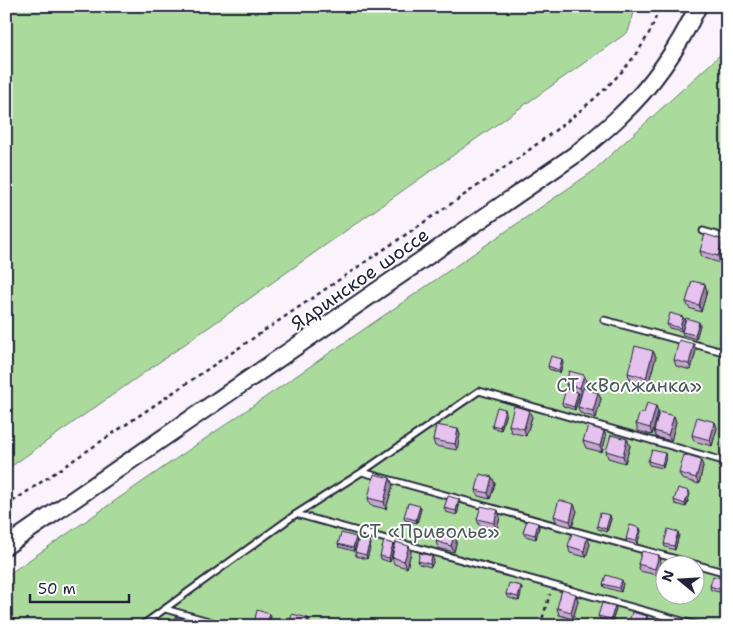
<svg xmlns="http://www.w3.org/2000/svg" width="733" height="632" viewBox="0 0 733 632" font-family="'Shantell Sans',sans-serif">
	<style>
		.green { fill: #abdb9c; stroke: #667e6c; fill-rule: evenodd }
		.lines { fill: none; stroke-linecap: round; stroke-linejoin: round }
		.service-casing { stroke: #22223b; stroke-width: 9 }
		.primary-casing { stroke: #22223b; stroke-width: 20 }
		.path { stroke: #22223b; stroke-width: 2.5; stroke-dasharray: 4 4; stroke-linecap: butt }
		.service { stroke: #fff; stroke-width: 5 }
		.primary { stroke: #fff; stroke-width: 16 }
		.wall { fill: #c5a8cd; stroke: #22223b }
		.shaded-wall { fill: #a088a7; stroke: #22223b }
		.building { fill: #e5c3ee; stroke: #22223b }
		.labels { text-anchor: middle; dominant-baseline: central; stroke-width: 4; stroke-linejoin: round; paint-order: stroke }
		.street-label { font-size: 19px; fill: #22223b; stroke: #fff }
		.park-label { font-size: 19px; fill: #4b5a58; stroke: #fff }
	</style>
	<rect width="100%" height="100%" fill="#faf3fc"/>
	<filter id="ink" filterUnits="userSpaceOnUse"><feTurbulence type="fractalNoise" baseFrequency=".02" numOctaves="2"/><feDisplacementMap in="SourceGraphic" scale="10" xChannelSelector="R" yChannelSelector="G"/><feConvolveMatrix kernelMatrix="1 2 1 2 8 2 1 2 1" color-interpolation-filters="sRGB"/></filter>
	<g filter="url(#ink)">
		<path class="green" d="M6,6H636L628,32L6,470Z
			M727,35V626H6V576L592,172L720,55ZM666,564H696V594H666Z"/>
		<g class="lines">
			<g class="service-casing">
				<path id="service" d="M703,231L727,238
					M604,320L727,353
					M362,472L479,391L727,462
					M296,514L362,472L727,573
					M165,609L227,626
					M141,626L296,514L700,626"/>
			</g>
			<g class="primary-casing">
				<path id="primary" d="M6,546L576,154C590,142 606,130 620,116C653,85 679,47 698,6"/>
			</g>
			<path class="path" d="M6,506L520,157C565,122 620,86 648,35C653,26 656,16 660,6
				M540,626L550,594"/>
			<use href="#service" class="service"/>
			<use href="#primary" class="primary"/>
		</g>
		<path class="wall" d="M725,246L720,263L702,257L700,251Z
			M707,291L701,312L689,308L686,302Z
			M685,320L682,331L669,328L667,324Z
			M727,323V345L722,344L720,337Z
			M700,325L696,339L683,335L682,332Z
			M696,350L691,370L676,366L674,360Z
			M653,351L656,357L648,385L630,380L628,373Z
			M563,363L560,373L549,369L548,366Z
			M584,375L586,381L584,389L598,393L601,399L596,418L580,413L578,407L581,394L578,393L579,396L575,410L563,406L562,403L568,390L566,384Z
			M656,406L658,412L652,435L638,431L636,424L644,413Z
			M506,413L501,430L493,428L492,425Z
			M674,416L676,422L671,441L656,437L654,431Z
			M532,417L526,436L511,432L509,425Z
			M715,422L717,428L712,446L694,441L692,435Z
			M458,429L460,435L457,450L435,446L433,440Z
			M604,431L606,437L602,452L586,448L583,441Z
			M627,439L630,446L625,463L608,458L606,451Z
			M727,444V459L722,458L721,455Z
			M666,457L663,468L649,465L648,461Z
			M727,465V487L723,486L721,480Z
			M703,466L699,484L682,479L679,473Z
			M492,477L495,484L490,499L478,496L476,490Z
			M390,478L393,485L386,509L370,505L368,498Z
			M690,494L686,507L675,504L674,500Z
			M460,502L457,515L446,512L444,508Z
			M420,506L421,509L417,523L405,520L404,517Z
			M577,511L572,527L557,523L554,516Z
			M610,515L611,519L607,532L598,529L597,526Z
			M500,517L497,530L479,525L477,519Z
			M538,523L539,527L536,539L525,536L523,532Z
			M640,528L641,531L637,545L627,542L626,539Z
			M678,532L679,535L675,550L665,547L664,544Z
			M587,538L590,544L586,557L570,553L568,546Z
			M457,539L454,552L438,548L436,541Z
			M357,540L354,551L339,547L338,544Z
			M371,544L367,559L356,556L355,552Z
			M393,544L394,547L390,562L381,559L380,556Z
			M409,546L411,552L407,568L394,564L392,557Z
			M659,555L661,562L657,575L640,571L638,564Z
			M434,560L431,567L419,564L418,561Z
			M726,582L723,593L711,590L710,586Z
			M623,583L621,592L604,587L603,584Z
			M521,586L522,589L519,601L507,597L506,594Z
			M576,594L578,601L573,619L559,615L557,608Z
			M615,606L616,609L612,622L600,619L598,616Z
			M271,617L268,626H255L254,623Z"/>
		<path class="shaded-wall" d="M723,240L725,246L720,263L718,256Z
			M705,284L707,291L701,312L699,305Z
			M683,317L685,320L682,331L680,328Z
			M699,322L700,325L696,339L695,335Z
			M694,344L696,350L691,370L689,364Z
			M653,351L656,357L648,385L646,378Z
			M562,359L563,363L560,373L559,370Z
			M584,375L586,381L582,394L580,388Z
			M578,392L579,396L575,410L574,407Z
			M598,393L601,399L596,418L593,411Z
			M656,406L658,412L652,435L650,428Z
			M505,409L506,413L501,430L500,427Z
			M529,410L532,417L526,436L524,429Z
			M674,416L676,422L671,441L668,435Z
			M715,422L717,428L712,446L710,440Z
			M458,429L460,435L457,450L455,444Z
			M604,431L606,437L602,452L600,446Z
			M627,439L630,446L625,463L623,456Z
			M665,453L666,457L663,468L662,465Z
			M701,460L703,466L699,484L696,478Z
			M492,477L495,484L490,499L488,493Z
			M390,478L393,485L386,509L384,502Z
			M689,491L690,494L686,507L685,504Z
			M459,499L460,502L457,515L456,511Z
			M574,504L577,511L572,527L570,521Z
			M420,506L421,509L417,523L416,520Z
			M498,510L500,517L497,530L494,523Z
			M610,515L611,519L607,532L606,529Z
			M538,523L539,527L536,539L535,535Z
			M640,528L641,531L637,545L636,541Z
			M678,532L679,535L675,550L674,546Z
			M455,533L457,539L454,552L451,546Z
			M356,537L357,540L354,551L353,548Z
			M587,538L590,544L586,557L584,551Z
			M370,541L371,544L367,559L366,555Z
			M393,544L394,547L390,562L389,558Z
			M409,546L411,552L407,568L404,561Z
			M659,555L661,562L657,575L655,569Z
			M432,556L434,560L431,567L430,564Z
			M725,579L726,582L723,593L722,590Z
			M622,580L623,583L621,592L619,588Z
			M521,586L522,589L519,601L518,597Z
			M576,594L578,601L573,619L571,612Z
			M615,606L616,609L612,622L611,619Z
			M270,614L271,617L268,626H266Z
			M647,616L649,622L648,626H644Z
			M308,618L311,625L310,626H306Z"/>
		<path class="building" d="M705,234L723,240L718,256L700,251Z
			M692,281L705,284L699,305L686,302Z
			M670,313L683,317L680,328L667,324Z
			M686,318L699,322L695,335L682,332Z
			M724,322L727,323V339L720,337Z
			M679,340L694,344L689,364L674,360Z
			M635,346L653,351L646,378L628,373Z
			M551,356L562,359L559,370L548,366Z
			M569,371L584,375L580,388L566,384Z
			M583,388L598,393L593,411L578,407Z
			M566,389L578,392L574,407L562,403Z
			M647,403L656,406L650,428L636,424L640,412L644,413Z
			M514,406L529,410L524,429L509,425Z
			M497,407L505,409L500,427L492,425Z
			M659,412L674,416L668,435L654,431Z
			M697,417L715,422L710,440L692,435Z
			M436,425L458,429L455,444L433,440Z
			M588,426L604,431L600,446L583,441Z
			M611,435L627,439L623,456L606,451Z
			M724,443L727,444V457L721,455Z
			M652,450L665,453L662,465L648,461Z
			M684,455L701,460L696,478L679,473Z
			M725,465H727V482L721,480Z
			M374,474L390,478L384,502L368,498Z
			M480,474L492,477L488,493L476,490Z
			M678,488L689,491L685,504L674,500Z
			M448,496L459,499L456,511L444,508Z
			M559,500L574,504L570,521L554,516Z
			M408,503L420,506L416,520L404,517Z
			M481,506L498,510L494,523L477,519Z
			M600,513L610,515L606,529L597,526Z
			M527,520L538,523L535,535L523,532Z
			M630,525L640,528L636,541L626,539Z
			M440,529L455,533L451,546L436,541Z
			M668,529L678,532L674,546L664,544Z
			M341,533L356,537L353,548L338,544Z
			M572,533L587,538L584,551L568,546Z
			M359,538L370,541L366,555L355,552Z
			M384,541L393,544L389,558L380,556Z
			M396,542L409,546L404,561L392,557Z
			M642,551L659,555L655,569L638,564Z
			M420,553L432,556L430,564L418,561Z
			M675,562L686,564H675Z
			M606,575L622,580L619,588L603,584Z
			M713,576L725,579L722,590L710,586Z
			M509,583L521,586L518,597L506,594Z
			M562,590L576,594L571,612L557,608Z
			M602,603L615,606L611,619L598,616Z
			M257,610L270,614L266,626L254,623Z
			M632,612L647,616L644,626H634L628,624Z
			M292,614L308,618L306,626H289Z
			M175,617L196,623V626H173Z
			M333,623L342,626H333Z"/>
	</g>
	<g class="labels">
		<g class="street-label">
			<text transform="translate(360 279) rotate(-35)">Ядринское шоссе</text>
		</g>
		<g class="park-label">
			<text x="629" y="385">СТ «Волжанка»</text>
			<text x="429" y="531">СТ «Приволье»</text>
		</g>
	</g>
	<rect width="733" height="632" fill="none" stroke="#fff" stroke-width="25"/>
	<rect x="12" y="12" width="708" height="607" fill="none" stroke="#22223b" stroke-width="2" filter="url(#ink)"/>
	<g transform="translate(680 580) rotate(288)"><circle r="24" fill="#ffffff" stroke="#a7a7b1"/>
	<path d="M0-4L9 19L0 12L-9 19Z" fill="#22223b"/>
	<text y="-8" font-size="14" font-weight="bold" text-anchor="middle" fill="#22223b">N</text>
	</g>
	<path d="M30 594v8h99v-8" fill="none" stroke="#22223b" stroke-width="2.5"/>
	<text x="38" y="594" font-size="15" fill="#22223b" stroke="#ffffff" stroke-width="4" paint-order="stroke">50 m</text>
</svg>
